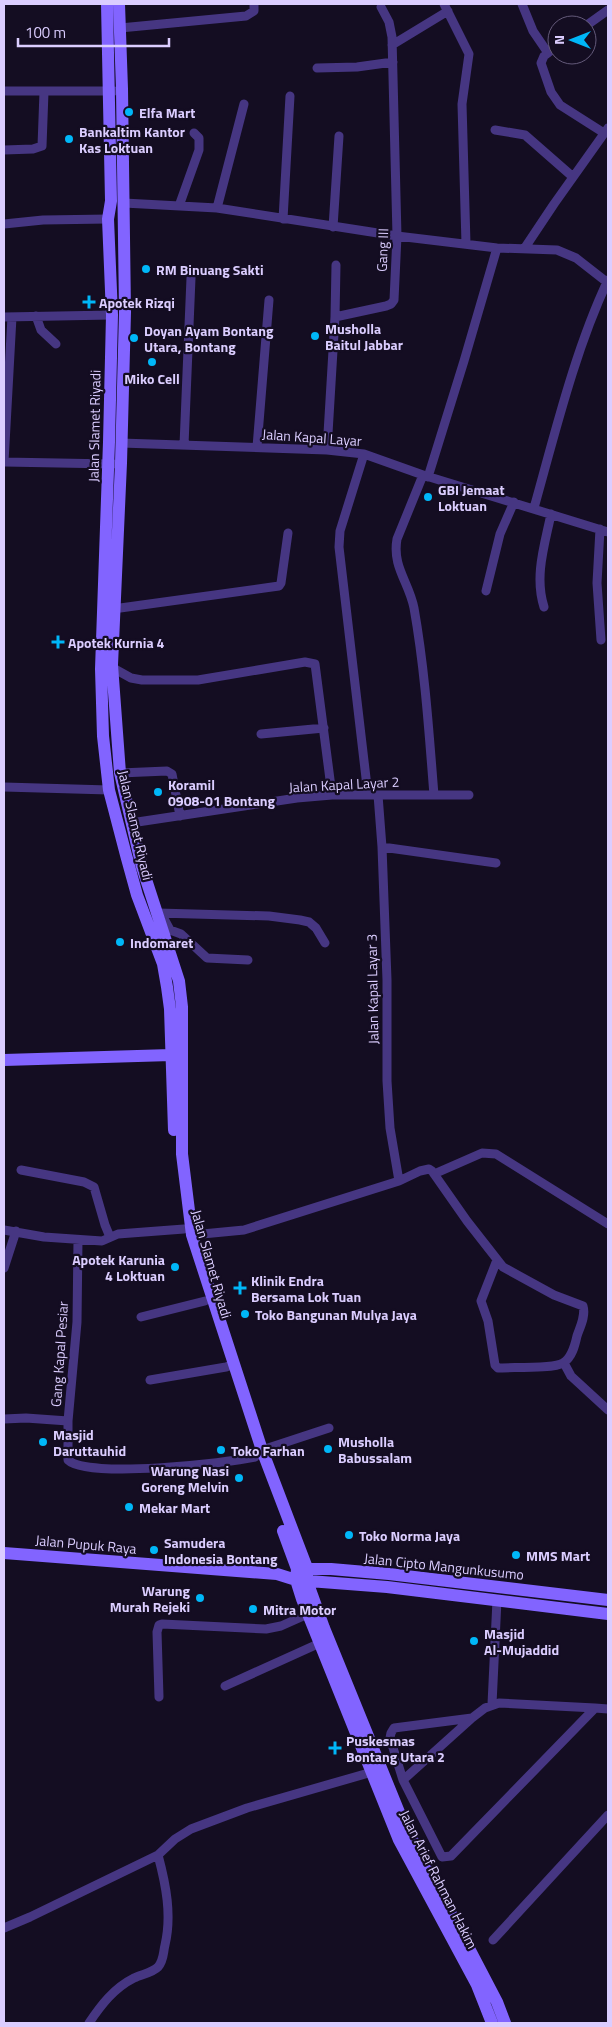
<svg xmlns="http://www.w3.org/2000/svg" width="612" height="2027" viewBox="0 0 612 2027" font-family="'Titillium Web',sans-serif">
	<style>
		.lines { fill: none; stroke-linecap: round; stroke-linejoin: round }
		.street { stroke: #463682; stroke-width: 9 }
		.secondary { stroke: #8264ff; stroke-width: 12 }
		.poi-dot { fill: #00b7f8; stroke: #140d22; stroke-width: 2 }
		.labels { text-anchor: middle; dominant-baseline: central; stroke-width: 4.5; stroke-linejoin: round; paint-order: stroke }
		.poi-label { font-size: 14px; font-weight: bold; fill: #dbcdff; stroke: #140d22; text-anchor: start }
		.street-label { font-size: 14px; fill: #dbcdff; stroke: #140d22 }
	</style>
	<rect width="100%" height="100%" fill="#140d22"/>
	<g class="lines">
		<path class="street" d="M444,4L469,54L462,104L466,244
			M522,4L533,31L548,53
			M587,25L608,10
			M120,28L246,16L254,11V4
			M392,45L448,11
			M557,46L544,56L541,63L551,92L560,105L604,133
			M317,68L357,67L393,62
			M4,91H114
			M495,130L525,135L573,177
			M4,150L33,149L42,146L44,92
			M124,203L217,208L397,236L497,248L557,250L576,258L608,283
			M179,206L199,150V138L194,133
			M217,208L244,104
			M283,219L290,96
			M4,224L43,220L108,219
			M333,227L339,136
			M524,249L554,204L608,128
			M36,316L41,330L56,344
			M4,317L112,315
			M335,317L336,265
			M121,443L327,450L364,454L423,475L608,532
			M184,445L191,278
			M257,447L269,300
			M327,450L335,317L386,306L391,304L394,300L397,236L392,37L389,22L381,7
			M364,454L340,531L339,547L368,795
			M4,462L12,317
			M4,462L113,464
			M423,475L397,539C392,567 409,582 414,608C425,670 429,733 434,795
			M428,477L464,361L497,248
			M534,508C555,433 575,350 608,280
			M600,529L597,583L601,640
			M486,591L500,534L514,502
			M544,607C534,576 545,544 551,514
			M113,609L279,586L281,583L288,533
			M112,665L113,668L131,678L142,680H198L305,662L315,664L332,795
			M261,734L324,728
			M120,773L167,771L172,774L180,816
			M4,787L109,790
			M378,795L382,847L387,980V1081L390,1128L399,1181
			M131,823L297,798L332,795H469
			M382,847L496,863
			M158,913L269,916L300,920L309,922L316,928L325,943
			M163,917L170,930L181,934L207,958L248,960
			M21,1170L84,1182L94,1187L105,1225L110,1237
			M434,1174L482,1153L496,1154L608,1224
			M4,1230L44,1237L102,1241L118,1234L184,1229
			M192,1235L244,1230L399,1181L420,1171L429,1169L432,1171L467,1221L503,1267L554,1295L583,1306C586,1316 580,1327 577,1336C575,1345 572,1358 563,1363C554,1369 511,1367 498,1368L495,1365L488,1321L481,1301L497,1260
			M78,1240L77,1322L68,1421V1460C87,1479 227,1463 255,1457
			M4,1268L16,1231
			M141,1317L205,1301
			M564,1363L571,1376L608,1410
			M150,1380L226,1367L234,1364
			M4,1419L26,1418L68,1421
			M262,1450L329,1428
			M225,1686L320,1643
			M159,1697L157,1632L159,1625L162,1624L266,1629L281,1626L308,1614
			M492,1704L497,1600
			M595,1708L451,1856L442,1857L403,1780L390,1738L391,1733L394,1728L472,1718L485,1708L499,1703L595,1708L608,1709
			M403,1780L472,1718
			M4,1928L30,1917L158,1855L175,1839L191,1829L247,1808L372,1772
			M493,1940L608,1815
			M89,2023C101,2005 114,1988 134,1978C142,1974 152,1973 158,1967C164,1960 163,1953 165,1945C172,1915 166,1885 158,1855"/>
		<path class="secondary" d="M107,4L111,201L108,219L112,315L109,442L101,669L103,736L109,790L126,855L137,895L163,964L167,987L170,1009L174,1130
			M119,4L122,89L125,312L121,463L112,665L120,773L142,867L179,981L182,1007V1154L192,1235L262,1450L307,1568V1581L324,1628L403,1822L497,2002L505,2023
			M4,1060L171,1055
			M283,1531L297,1569L296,1580L302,1599L399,1840L477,1985L492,2023
			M4,1553L277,1574L296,1580L387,1587L608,1614
			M299,1569H331L389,1574L608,1600"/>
	</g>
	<g class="poi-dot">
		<circle cx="129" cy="112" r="5"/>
		<circle cx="69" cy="139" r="5"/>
		<circle cx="146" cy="269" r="5"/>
		<path d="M86.5 294.5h5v5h5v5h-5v5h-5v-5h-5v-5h5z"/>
		<circle cx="315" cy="336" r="5"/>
		<circle cx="134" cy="338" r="5"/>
		<circle cx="152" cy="362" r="5"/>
		<circle cx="428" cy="497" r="5"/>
		<path d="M55.5 634.5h5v5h5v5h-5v5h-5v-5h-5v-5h5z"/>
		<circle cx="158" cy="792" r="5"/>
		<circle cx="120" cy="942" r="5"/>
		<circle cx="175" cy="1267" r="5"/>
		<path d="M237.5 1280.5h5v5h5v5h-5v5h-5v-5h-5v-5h5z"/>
		<circle cx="245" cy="1314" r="5"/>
		<circle cx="43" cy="1442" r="5"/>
		<circle cx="328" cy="1449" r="5"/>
		<circle cx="221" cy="1450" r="5"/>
		<circle cx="239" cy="1478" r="5"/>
		<circle cx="129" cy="1507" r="5"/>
		<circle cx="349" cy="1535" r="5"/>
		<circle cx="154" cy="1550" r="5"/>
		<circle cx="516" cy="1555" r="5"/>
		<circle cx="200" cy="1598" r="5"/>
		<circle cx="253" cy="1609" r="5"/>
		<circle cx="474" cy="1641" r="5"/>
		<path d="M332.5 1740.5h5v5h5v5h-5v5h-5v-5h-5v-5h5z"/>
	</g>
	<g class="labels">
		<g class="poi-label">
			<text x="139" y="112">Elfa Mart</text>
			<text x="79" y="131">Bankaltim Kantor<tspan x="79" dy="16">Kas Loktuan</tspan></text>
			<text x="156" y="269">RM Binuang Sakti</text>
			<text x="99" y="302">Apotek Rizqi</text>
			<text x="325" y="328">Musholla<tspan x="325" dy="16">Baitul Jabbar</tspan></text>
			<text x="144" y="330">Doyan Ayam Bontang<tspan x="144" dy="16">Utara, Bontang</tspan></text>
			<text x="152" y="378" text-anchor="middle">Miko Cell</text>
			<text x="438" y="489">GBI Jemaat<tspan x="438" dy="16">Loktuan</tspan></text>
			<text x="68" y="642">Apotek Kurnia 4</text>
			<text x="168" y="784">Koramil<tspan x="168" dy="16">0908-01 Bontang</tspan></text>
			<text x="130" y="942">Indomaret</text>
			<text x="165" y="1259" text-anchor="end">Apotek Karunia<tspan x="165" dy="16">4 Loktuan</tspan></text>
			<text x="251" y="1280">Klinik Endra<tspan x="251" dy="16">Bersama Lok Tuan</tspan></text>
			<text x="255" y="1314">Toko Bangunan Mulya Jaya</text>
			<text x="53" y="1434">Masjid<tspan x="53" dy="16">Daruttauhid</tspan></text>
			<text x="338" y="1441">Musholla<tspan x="338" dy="16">Babussalam</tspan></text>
			<text x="231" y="1450">Toko Farhan</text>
			<text x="229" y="1470" text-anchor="end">Warung Nasi<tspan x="229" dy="16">Goreng Melvin</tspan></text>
			<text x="139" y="1507">Mekar Mart</text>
			<text x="359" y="1535">Toko Norma Jaya</text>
			<text x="164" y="1542">Samudera<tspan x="164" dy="16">Indonesia Bontang</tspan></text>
			<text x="526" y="1555">MMS Mart</text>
			<text x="190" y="1590" text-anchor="end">Warung<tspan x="190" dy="16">Murah Rejeki</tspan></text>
			<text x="263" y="1609">Mitra Motor</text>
			<text x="484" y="1633">Masjid<tspan x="484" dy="16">Al-Mujaddid</tspan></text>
			<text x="346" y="1740">Puskesmas<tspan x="346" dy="16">Bontang Utara 2</tspan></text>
		</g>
		<g class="street-label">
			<text transform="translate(382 250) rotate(-88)">Gang III</text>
			<text transform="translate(94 426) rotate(-89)">Jalan Slamet Riyadi</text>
			<text transform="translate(312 437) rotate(4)">Jalan Kapal Layar</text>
			<text transform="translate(344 784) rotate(-3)">Jalan Kapal Layar 2</text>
			<text transform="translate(136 825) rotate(77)">Jalan Slamet Riyadi</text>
			<text transform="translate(372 989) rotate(-91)">Jalan Kapal Layar 3</text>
			<text transform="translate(212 1264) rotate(74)">Jalan Slamet Riyadi</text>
			<text transform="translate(59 1354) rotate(-86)">Gang Kapal Pesiar</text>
			<text transform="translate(86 1544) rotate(5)">Jalan Pupuk Raya</text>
			<text transform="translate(444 1566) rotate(6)">Jalan Cipto Mangunkusumo</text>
			<text transform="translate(439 1879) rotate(63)">Jalan Arief Rahman Hakim</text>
		</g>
	</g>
	<rect width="612" height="2027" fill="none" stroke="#dbcdff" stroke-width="10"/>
	<g transform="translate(572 40) rotate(270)"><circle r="24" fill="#140d22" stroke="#645a7a"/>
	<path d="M0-4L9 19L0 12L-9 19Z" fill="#00b7f8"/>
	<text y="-8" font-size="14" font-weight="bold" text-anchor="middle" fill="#dbcdff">N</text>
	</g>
	<path d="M18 38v8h151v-8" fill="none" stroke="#dbcdff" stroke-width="2.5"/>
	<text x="25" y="38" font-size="15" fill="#dbcdff" stroke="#140d22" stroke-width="4" paint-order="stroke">100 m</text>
</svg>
